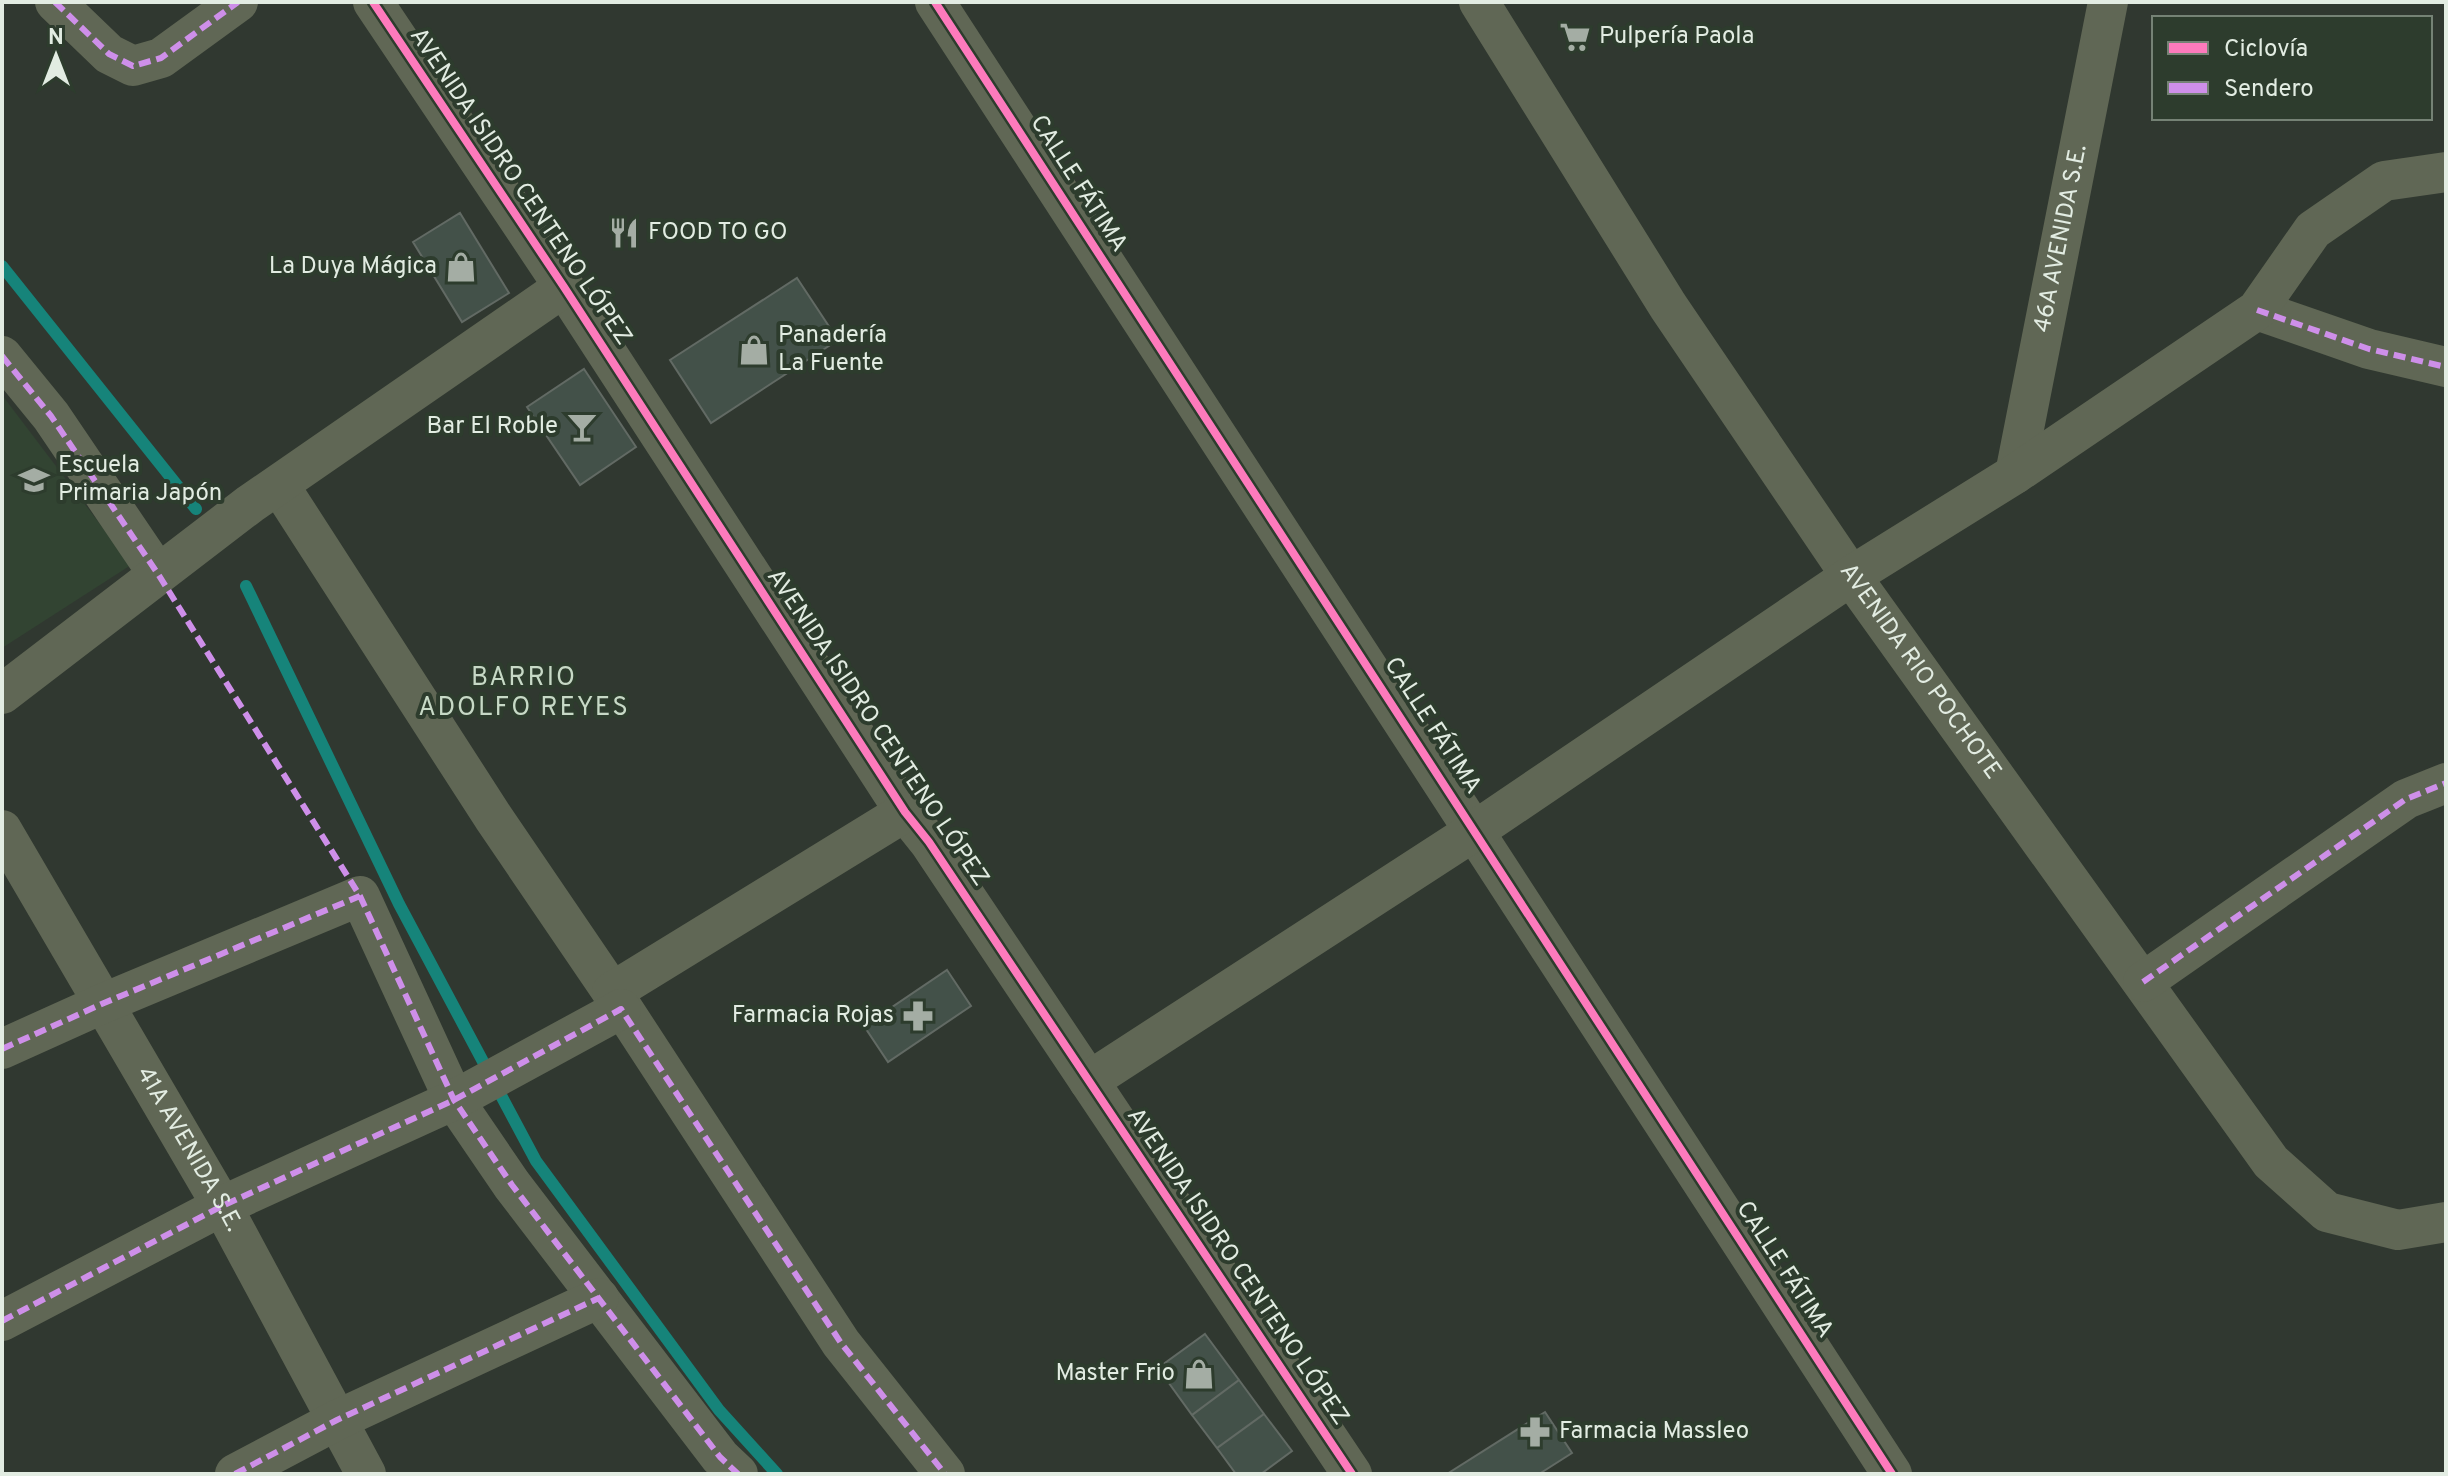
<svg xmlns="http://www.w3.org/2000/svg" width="2448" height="1476" viewBox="0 0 2448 1476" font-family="Overpass,sans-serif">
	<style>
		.built { fill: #324432 }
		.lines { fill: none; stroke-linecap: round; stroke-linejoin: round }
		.stream { stroke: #16847a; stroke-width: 12 }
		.building { fill: #435149; stroke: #626a64; stroke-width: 2 }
		.minor { stroke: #606755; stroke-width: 40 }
		.quiet { stroke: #ce8fe9; stroke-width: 6; stroke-dasharray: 12 6; stroke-linecap: butt }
		.cycleway-casing { stroke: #2d3c2d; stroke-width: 13 }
		.cycleway { stroke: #fd7abc; stroke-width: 8 }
		.labels { text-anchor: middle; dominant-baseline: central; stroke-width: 8; stroke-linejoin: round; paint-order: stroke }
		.poi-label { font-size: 24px; fill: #e2ece2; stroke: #2d3c2d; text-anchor: start }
		.street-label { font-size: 24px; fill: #e2ece2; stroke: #2d3c2d }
		.neighbourhood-label { font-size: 26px; letter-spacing: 2px; fill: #c7d9c6; stroke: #2d3c2d }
	</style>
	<rect width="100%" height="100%" fill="#303830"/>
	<path class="built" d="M2,395L131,565L2,648Z"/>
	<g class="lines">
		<path class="stream" d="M2,266L196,509
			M246,586L399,904L536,1161L719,1410L777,1474"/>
	</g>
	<path class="building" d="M460,213L509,293L462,322L413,242Z
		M797,278L838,340L711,423L670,360Z
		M584,369L636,447L580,485L527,407Z
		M947,970L971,1006L888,1062L864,1026Z
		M1205,1334L1239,1380L1192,1415L1158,1368Z
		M1239,1380L1264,1414L1217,1448L1192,1415Z
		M1545,1412L1572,1453L1539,1474H1447Z
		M1264,1414L1292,1451L1261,1474H1236L1217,1448Z"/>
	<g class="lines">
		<g class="minor">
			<path d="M55,2L109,54L133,66L161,58L238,2"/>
			<path d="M373,2L564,287L905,812L929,842L1352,1474"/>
			<path d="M935,2L1892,1474"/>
			<path id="s1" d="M1479,2L1668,306L1851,576L2271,1162L2327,1212L2398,1230L2446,1222"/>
			<path d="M2257,310L2369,349L2446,367"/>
			<path d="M2,356L51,416L158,574"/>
			<path id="s2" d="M2015,474L2108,2"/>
			<path d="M279,485L493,817L612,992L841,1343L945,1474"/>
			<path d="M2,694L250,504L564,287"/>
			<path id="s3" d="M2,830L222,1206L366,1474"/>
			<path d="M2143,982L2406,799L2446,783"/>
			<path d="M612,992L905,812"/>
			<path d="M2,1049L104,1003L360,896L454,1100L512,1185L720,1457L738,1474"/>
			<path d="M1089,1081L1476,830L1851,576L2015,474L2257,310L2313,230L2384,181L2446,172"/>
			<path d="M2,1321L222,1206L454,1100L621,1009"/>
			<path d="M235,1474L337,1420L599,1298"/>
		</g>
		<path class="quiet" d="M55,2L109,54L133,66L161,58L238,2
			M2257,310L2369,349L2446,367
			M2,356L51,416L158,574L360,896L454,1100L512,1185L720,1457L738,1474
			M2143,982L2406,799L2446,783
			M2,1049L104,1003L360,896
			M2,1321L222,1206L454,1100L621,1009L841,1343L945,1474
			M235,1474L337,1420L599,1298"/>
		<g class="cycleway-casing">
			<path id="cycleway" d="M373,2L564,287L905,812L929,842L1352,1474
				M935,2L1892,1474"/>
		</g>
		<use href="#cycleway" class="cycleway"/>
	</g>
	<defs>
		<g id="supermarket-bare" transform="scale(2.4)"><path d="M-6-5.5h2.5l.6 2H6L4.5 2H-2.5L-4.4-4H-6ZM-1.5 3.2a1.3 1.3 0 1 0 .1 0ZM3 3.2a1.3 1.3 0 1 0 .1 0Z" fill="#a4ada4" stroke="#2d3c2d" stroke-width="2.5" paint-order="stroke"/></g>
		<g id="restaurant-bare" transform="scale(2.4)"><path d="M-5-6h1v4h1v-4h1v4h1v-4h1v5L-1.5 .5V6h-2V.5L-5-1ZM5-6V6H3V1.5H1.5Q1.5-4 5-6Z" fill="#a4ada4" stroke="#2d3c2d" stroke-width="2.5" paint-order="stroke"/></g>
		<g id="shop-bare" transform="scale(2.4)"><path d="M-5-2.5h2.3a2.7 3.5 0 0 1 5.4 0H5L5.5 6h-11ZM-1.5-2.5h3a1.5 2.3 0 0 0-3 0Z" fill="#a4ada4" stroke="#2d3c2d" stroke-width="2.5" paint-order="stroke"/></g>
		<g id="bar-bare" transform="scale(2.4)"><path d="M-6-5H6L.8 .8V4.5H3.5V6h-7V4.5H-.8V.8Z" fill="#a4ada4" stroke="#2d3c2d" stroke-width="2.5" paint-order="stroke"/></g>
		<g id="school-bare" transform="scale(2.4)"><path d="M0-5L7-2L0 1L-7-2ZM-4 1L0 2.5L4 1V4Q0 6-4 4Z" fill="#a4ada4" stroke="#2d3c2d" stroke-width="2.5" paint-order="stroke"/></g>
		<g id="pharmacy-bare" transform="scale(2.4)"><path d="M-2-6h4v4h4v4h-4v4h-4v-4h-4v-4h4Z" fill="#a4ada4" stroke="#2d3c2d" stroke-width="2.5" paint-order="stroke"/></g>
	</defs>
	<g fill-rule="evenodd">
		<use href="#supermarket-bare" x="1575" y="37"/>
		<use href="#restaurant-bare" x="624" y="233"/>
		<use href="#shop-bare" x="461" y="267"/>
		<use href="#shop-bare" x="754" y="350"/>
		<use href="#bar-bare" x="582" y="427"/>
		<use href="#school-bare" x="34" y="480"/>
		<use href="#pharmacy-bare" x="918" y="1016"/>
		<use href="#shop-bare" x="1199" y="1374"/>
		<use href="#pharmacy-bare" x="1535" y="1432"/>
	</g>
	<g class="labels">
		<g class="poi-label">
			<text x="1599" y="37">Pulpería Paola</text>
			<text x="648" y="233">FOOD TO GO</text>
			<text x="437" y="267" text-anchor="end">La Duya Mágica</text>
			<text x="778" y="336">Panadería<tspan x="778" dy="28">La Fuente</tspan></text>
			<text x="558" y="427" text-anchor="end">Bar El Roble</text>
			<text x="58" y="466">Escuela<tspan x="58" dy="28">Primaria Japón</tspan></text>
			<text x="894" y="1016" text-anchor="end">Farmacia Rojas</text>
			<text x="1175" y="1374" text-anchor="end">Master Frio</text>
			<text x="1559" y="1432">Farmacia Massleo</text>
		</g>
		<g class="street-label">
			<text transform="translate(1078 184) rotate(57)">CALLE FÁTIMA</text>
			<text transform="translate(520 187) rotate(56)">AVENIDA ISIDRO CENTENO LÓPEZ</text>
			<text stroke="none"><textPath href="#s2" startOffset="240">46A AVENIDA S.E.</textPath></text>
			<text stroke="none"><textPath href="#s1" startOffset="802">AVENIDA RIO POCHOTE</textPath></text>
			<text transform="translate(1432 726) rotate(57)">CALLE FÁTIMA</text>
			<text transform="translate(877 728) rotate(56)">AVENIDA ISIDRO CENTENO LÓPEZ</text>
			<text stroke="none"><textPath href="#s3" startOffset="370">41A AVENIDA S.E.</textPath></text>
			<text transform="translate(1237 1267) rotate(56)">AVENIDA ISIDRO CENTENO LÓPEZ</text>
			<text transform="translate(1784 1270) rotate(57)">CALLE FÁTIMA</text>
		</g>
		<g class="neighbourhood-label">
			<text x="524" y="678">BARRIO<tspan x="524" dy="30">ADOLFO REYES</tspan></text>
		</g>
	</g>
	<rect width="2448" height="1476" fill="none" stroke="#e2ece2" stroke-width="8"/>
	<rect x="2152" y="16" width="280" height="104" fill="#2d3c2d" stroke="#758275" stroke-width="2"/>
	<rect x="2168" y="42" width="40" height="12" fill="#fd7abc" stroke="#758275" stroke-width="2"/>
	<text x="2224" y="56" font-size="24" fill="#e2ece2">Ciclovía</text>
	<rect x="2168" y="82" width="40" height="12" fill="#ce8fe9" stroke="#758275" stroke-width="2"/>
	<text x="2224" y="96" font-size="24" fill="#e2ece2">Sendero</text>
	<g transform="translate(56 56)" stroke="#2d3c2d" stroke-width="6" paint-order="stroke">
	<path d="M0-6L14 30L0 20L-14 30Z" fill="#e2ece2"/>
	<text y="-12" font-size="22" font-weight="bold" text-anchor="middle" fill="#e2ece2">N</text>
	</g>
</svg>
